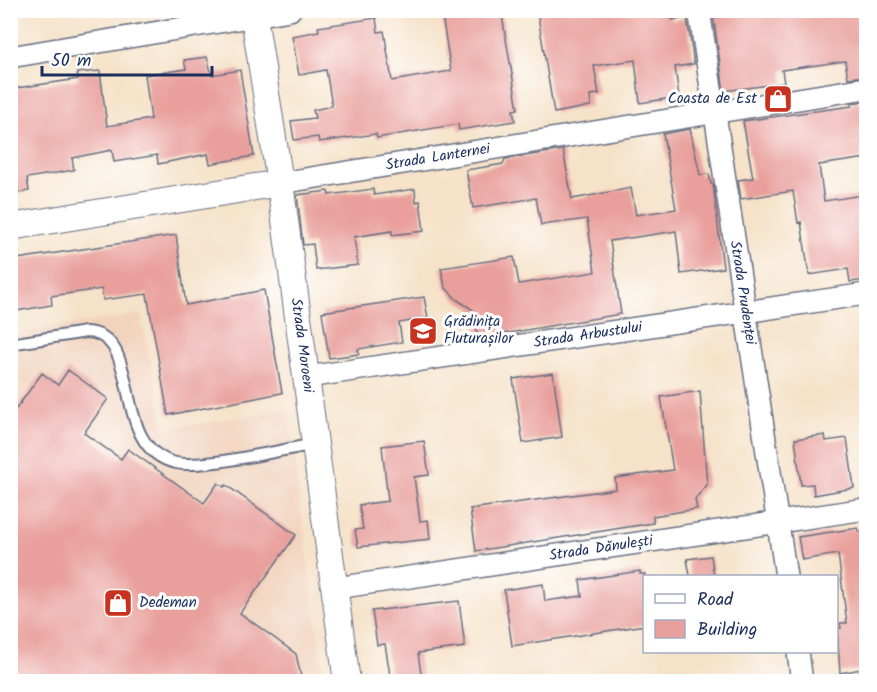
<svg xmlns="http://www.w3.org/2000/svg" width="877" height="692" viewBox="0 0 877 692" font-family="Kalam,sans-serif">
	<style>
		.built { fill: #f2d4be }
		.building { fill: #e9a09c }
		.lines { fill: none; stroke-linecap: round; stroke-linejoin: round }
		.service-casing { stroke: #676e83; stroke-width: 14 }
		.minor-casing { stroke: #676e83; stroke-width: 24 }
		.tertiary-casing { stroke: #676e83; stroke-width: 28 }
		.service { stroke: #fff; stroke-width: 10 }
		.minor { stroke: #fff; stroke-width: 21 }
		.tertiary { stroke: #fff; stroke-width: 26 }
		.labels { text-anchor: middle; dominant-baseline: central; stroke-width: 6; stroke-linejoin: round; paint-order: stroke }
		.poi-label { font-size: 15px; fill: #1b2f5e; stroke: #fff; text-anchor: start }
		.street-label { font-size: 15px; fill: #1b2f5e; stroke: #fff }
	</style>
	<rect width="100%" height="100%" fill="#fff"/>
	<filter id="ink" filterUnits="userSpaceOnUse"><feTurbulence type="fractalNoise" baseFrequency=".0167" numOctaves="2"/><feDisplacementMap in="SourceGraphic" scale="12" xChannelSelector="R" yChannelSelector="G"/><feConvolveMatrix kernelMatrix="1 2 1 2 8 2 1 2 1" color-interpolation-filters="sRGB"/></filter>
	<filter id="wash" filterUnits="userSpaceOnUse"><feTurbulence type="fractalNoise" baseFrequency=".008" numOctaves="4" result="noise"/><feDisplacementMap in="SourceGraphic" scale="24" xChannelSelector="R" yChannelSelector="G"/><feGaussianBlur stdDeviation="1.35" result="paint"/><feColorMatrix in="noise" values="0 0 0 0 0 0 0 0 0 0 0 0 0 0 0 0 0 1.4 0 .05"/><feComposite in="paint" operator="in"/></filter>
	<g filter="url(#wash)">
		<rect width="100%" height="100%" fill="#f5e2c8"/>
		<path class="built" d="M141,314L164,429L288,409L324,681L11,682V334Z"/>
		<g id="blocks">
			<path class="building" d="M441,10H501L518,109L513,110L515,121L459,130L458,124L377,138L376,134L319,142L318,137L294,140L291,121L315,118L313,110L332,106L326,70L299,75L292,36L319,31L318,27L376,18L378,32L384,31L392,81L451,71Z
				M537,10H670L672,20L687,18L694,64L675,67L679,97L640,103L635,60L594,66L599,94L590,95L591,106L554,113Z
				M717,10H862L867,43V76L848,78L845,61L782,70L784,83L724,91L713,14L717,13Z
				M207,57L212,75L240,70L254,156L210,164L208,154L158,164L157,155L114,162L112,150L72,158L74,170L27,178L29,191L10,194V89L78,79L77,73L100,71L107,126L151,119L145,75L186,69L184,60Z
				M867,101V158L819,165L824,201L863,195L867,217V280L850,282L848,269L809,275L801,222L798,223L793,191L741,199L738,180L753,178L743,121L852,106V103Z
				M690,129L700,175L709,174L711,184H713L723,268L681,274L676,231L610,241L621,314L478,338L473,310L456,299L445,287L441,268L514,257L519,284L595,272L587,219L541,225L536,198L473,208L466,170L503,164L505,159L563,150L572,199L631,188L636,215L676,209L663,134Z
				M373,189L374,195L415,189L416,202L420,201L424,231L392,235V231L354,237L358,265L316,270L313,244L303,245L297,195L328,191L329,195Z
				M176,235L186,305L264,290L282,393L168,415L147,294L103,300L102,289L51,296L52,305L10,312V260Z
				M424,297L428,318L399,323L402,342L358,349L359,354L329,358L322,312Z
				M68,370L108,399L84,433L121,459L128,449L204,503L218,483L224,487L226,485L296,535L240,613L296,654L302,681H10V417L42,373L58,385Z
				M553,373L562,437L523,443L513,379Z
				M700,391L707,485L695,499L697,509L653,516V523L476,551L470,509L616,489L615,478L673,470L661,397Z
				M825,435L826,441L847,438L854,488L814,495L813,484L801,485L795,439Z
				M424,441L429,475L414,477L420,521L428,520L430,539L358,547L355,530L363,529L359,505L388,501L382,446Z
				M858,528L859,532L867,530V668L840,673L837,629L841,628L840,623H847L838,554L802,560L798,537Z
				M711,556L714,576H690L687,559Z
				M640,571V574H645V625L512,646L504,590L543,584L545,601L582,596L580,580Z
				M459,601L465,647L418,653L422,681H391L385,644L377,645L372,611Z"/>
		</g>
	</g>
	<g filter="url(#ink)">
		<use href="#blocks" fill-opacity="0" stroke="#676e83" stroke-width="1.5"/>
		<g class="lines">
			<g class="service-casing">
				<path id="service" d="M10,344L86,332C146,334 108,448 176,463C204,469 284,449 316,444"/>
			</g>
			<g class="minor-casing">
				<g id="minor">
					<path id="s1" d="M699,10L786,576"/>
					<path d="M10,57L290,10"/>
					<path id="s2" d="M280,183L866,88"/>
					<path id="s3" d="M307,377L866,294"/>
					<path id="s4" d="M336,588L866,509"/>
					<path d="M798,652L802,682"/>
				</g>
			</g>
			<g class="tertiary-casing">
				<g id="tertiary">
					<path id="s5" d="M253,10L280,183L347,682"/>
					<path d="M10,227L280,183"/>
				</g>
			</g>
			<use href="#service" class="service"/>
			<use href="#minor" class="minor"/>
			<use href="#tertiary" class="tertiary"/>
		</g>
	</g>
	<defs>
		<g id="shop-square" transform="scale(1.5)"><rect x="-9" y="-9" width="18" height="18" rx="4" fill="#c8321e" stroke="#fff"/><path d="M-5-2.5h2.3a2.7 3.5 0 0 1 5.4 0H5L5.5 6h-11ZM-1.5-2.5h3a1.5 2.3 0 0 0-3 0Z" fill="#fff"/></g>
		<g id="school-square" transform="scale(1.5)"><rect x="-9" y="-9" width="18" height="18" rx="4" fill="#c8321e" stroke="#fff"/><path d="M0-5L7-2L0 1L-7-2ZM-4 1L0 2.5L4 1V4Q0 6-4 4Z" fill="#fff"/></g>
	</defs>
	<g fill-rule="evenodd">
		<use href="#shop-square" x="778" y="99"/>
		<use href="#school-square" x="423" y="331"/>
		<use href="#shop-square" x="118" y="603"/>
	</g>
	<g class="labels">
		<g class="poi-label">
			<text x="757" y="99" text-anchor="end">Coasta de Est</text>
			<text x="444" y="322">Grădinița<tspan x="444" dy="17">Fluturașilor</tspan></text>
			<text x="139" y="603">Dedeman</text>
		</g>
		<g class="street-label">
			<text stroke="none"><textPath href="#s2" startOffset="160">Strada Lanternei</textPath></text>
			<text stroke="none"><textPath href="#s1" startOffset="286">Strada Prudenței</textPath></text>
			<text stroke="none"><textPath href="#s3" startOffset="284">Strada Arbustului</textPath></text>
			<text stroke="none"><textPath href="#s5" startOffset="339">Strada Moroeni</textPath></text>
			<text stroke="none"><textPath href="#s4" startOffset="268">Strada Dănulești</textPath></text>
		</g>
	</g>
	<rect width="877" height="692" fill="none" stroke="#fff" stroke-width="36"/>
	<rect x="643" y="575" width="195" height="78" fill="#ffffff" stroke="#a4acbf" stroke-width="1.5"/>
	<rect x="655" y="594" width="30" height="9" fill="#ffffff" stroke="#a4acbf" stroke-width="1.5"/>
	<text x="697" y="605" font-size="18" fill="#1b2f5e">Road</text>
	<rect x="655" y="620" width="30" height="18" fill="#e9a09c" stroke="#a4acbf" stroke-width="1.5"/>
	<text x="697" y="635" font-size="18" fill="#1b2f5e">Building</text>
	<path d="M42 66v9h170v-9" fill="none" stroke="#1b2f5e" stroke-width="3"/>
	<text x="51" y="66" font-size="18" fill="#1b2f5e" stroke="#ffffff" stroke-width="4.5" paint-order="stroke">50 m</text>
</svg>
